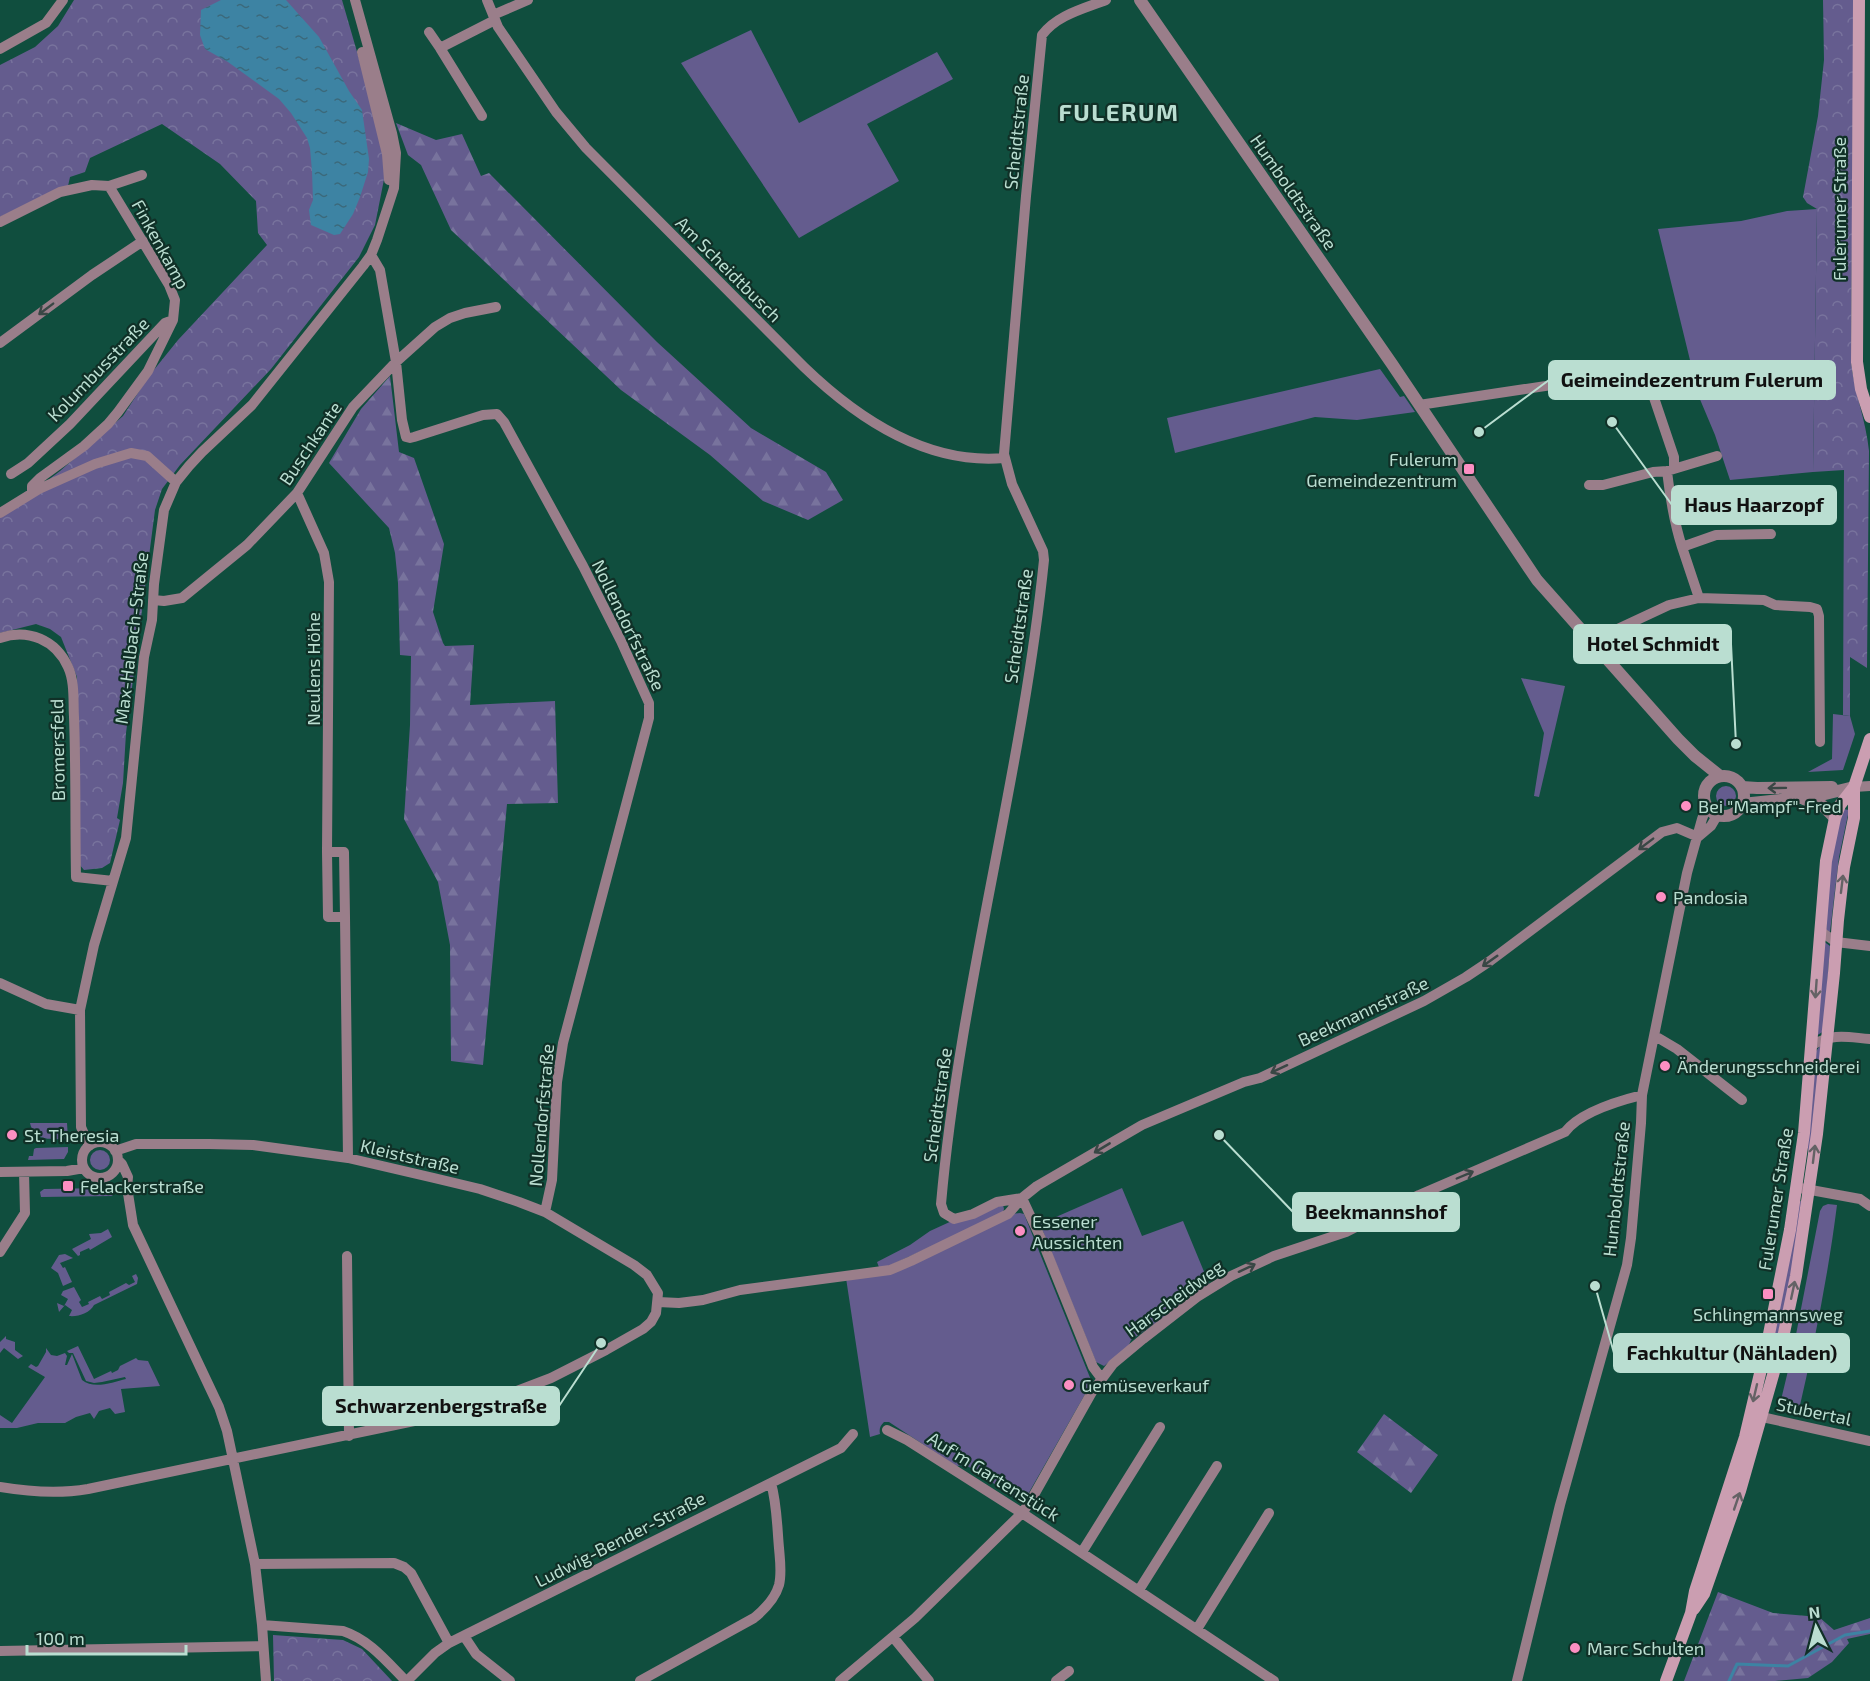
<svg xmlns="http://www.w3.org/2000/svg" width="1870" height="1681" viewBox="0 0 1870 1681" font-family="'Exo 2',sans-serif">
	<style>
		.green { fill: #645c8e }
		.forest { fill: url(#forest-firs) }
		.park { fill: url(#park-crowns) }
		.water { fill: url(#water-ripples) }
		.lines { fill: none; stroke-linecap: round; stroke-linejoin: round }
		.stream { stroke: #3d83a3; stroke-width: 3 }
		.minor { stroke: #9a7e8a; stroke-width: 10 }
		.tertiary { stroke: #9a7e8a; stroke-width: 12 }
		.secondary { stroke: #cb9eb1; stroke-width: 12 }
		.oneway { stroke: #394745 }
		.oneway2 { stroke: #646265 }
		.poi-dot { fill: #fc8fc2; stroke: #103027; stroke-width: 2 }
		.labels { text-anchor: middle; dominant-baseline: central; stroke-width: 4.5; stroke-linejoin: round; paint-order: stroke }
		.street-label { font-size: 18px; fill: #baded1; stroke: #103027 }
		.poi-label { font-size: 18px; fill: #baded1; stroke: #103027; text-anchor: start }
		.district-label { font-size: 24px; font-weight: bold; letter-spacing: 1.5px; fill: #baded1; stroke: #103027 }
		.leader { fill: none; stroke: #baded1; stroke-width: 2 }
		.callout-dot { fill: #baded1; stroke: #103027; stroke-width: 2 }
		.callout { fill: #baded1; stroke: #baded1; stroke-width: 2 }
		.callout-label { font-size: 20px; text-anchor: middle; font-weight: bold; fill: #111 }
	</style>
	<defs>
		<pattern id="forest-firs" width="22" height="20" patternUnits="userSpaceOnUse" patternTransform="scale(1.5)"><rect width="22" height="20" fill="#645c8e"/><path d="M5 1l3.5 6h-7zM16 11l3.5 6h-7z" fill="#78739d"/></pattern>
		<pattern id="park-crowns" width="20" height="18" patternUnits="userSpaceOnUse" patternTransform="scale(1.5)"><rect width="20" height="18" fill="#645c8e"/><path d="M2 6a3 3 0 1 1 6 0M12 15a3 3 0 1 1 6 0" fill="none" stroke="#78739d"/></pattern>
		<pattern id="water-ripples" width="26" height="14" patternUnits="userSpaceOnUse" patternTransform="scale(1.5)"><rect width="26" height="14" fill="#3d83a3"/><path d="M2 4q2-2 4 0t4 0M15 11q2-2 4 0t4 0" fill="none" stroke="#3b697b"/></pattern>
	</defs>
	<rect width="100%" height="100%" fill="#104e3e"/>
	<path class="green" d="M751,30L799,123L937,52L953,79L867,124L899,181L799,238L681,63Z
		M1817,209L1813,472L1730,480L1715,435L1699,397L1658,229L1741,221L1787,211Z
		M1380,369L1400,397L1404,396L1415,412L1357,420L1315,417L1175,453L1167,418Z
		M1521,678L1565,686L1539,797L1534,796L1544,733Z
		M1833,714L1850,716L1855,734L1843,770L1808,772L1832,759Z
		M1716 796a10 10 0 1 1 20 0a10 10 0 1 1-20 0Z
		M1843,809L1849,810L1839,857L1830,932L1826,930L1829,863Z
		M1823,941L1830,946L1824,1031L1816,1036Z
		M1822,1043L1809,1156L1807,1143L1814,1054Z
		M30,1123H67L68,1139C52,1139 34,1142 30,1123Z
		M68,1147V1152L64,1159L28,1160L29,1156H33L34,1149L36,1148Z
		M90 1160a10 10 0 1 1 20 0a10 10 0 1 1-20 0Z
		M105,1188L113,1196L41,1197L40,1192L44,1189Z
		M1122,1188L1142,1236L1183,1221L1210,1286L1131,1340L1128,1347L1104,1366L1096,1362L1040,1224Z
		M1805,1198L1792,1273L1769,1372L1768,1356L1798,1203Z
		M1828,1204L1837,1205C1828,1276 1814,1345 1798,1414L1783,1412L1780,1404L1793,1350L1820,1211L1823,1206Z
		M1003,1205L1004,1209L1002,1214L880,1270L877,1262L910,1245L930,1231L954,1220Z
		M1020,1213L1024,1214L1091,1380L1088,1389L1023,1503L966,1465L956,1466L889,1422H884C880,1426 879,1429 880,1434L870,1437L846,1278L870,1275L1010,1214Z
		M108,1229L112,1237L90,1250L89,1248L80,1252V1255L78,1256L72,1249L91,1239L89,1234L101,1233Z
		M65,1254L73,1258L60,1263L63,1268L65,1267L72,1282L63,1286L58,1273L51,1268L59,1255Z
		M136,1274L138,1278L137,1284L94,1305C90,1313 78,1317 69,1316L72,1310L65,1305L59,1312L57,1303L64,1306L68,1299L61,1295L63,1291L74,1287L81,1300L79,1302L82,1307L89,1304L88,1302L100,1296L102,1299L110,1295L109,1292L126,1283L129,1285L135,1282L132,1276Z
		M6,1336V1339L15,1342V1350L23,1356L18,1359L4,1348L0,1353V1342Z
		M78,1346L94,1379L111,1371L112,1373L118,1370L120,1366L136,1358L138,1360L148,1361L160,1386L121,1389L125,1412L115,1414L110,1408L99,1411L94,1419L90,1413L76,1417L65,1423H38L17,1428H0V1415L12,1423L45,1377L28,1367L31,1364L36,1367L38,1366L46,1352V1348L51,1355L57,1356L65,1353L67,1356L65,1365H67L72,1354L82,1380C94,1390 113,1382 126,1379L125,1377L102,1382L94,1383L86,1381L73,1353H69L67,1351Z"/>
	<path class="forest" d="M396,123L436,140L462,134L481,176L489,173L657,342L751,428L826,472L843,500L808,520L763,501L710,455L621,390L451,230L421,165L408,155Z
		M390,376L399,452L414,458L444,544L433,612L443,643L445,646L474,645L470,705L555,701L558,803L507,804L483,1065L451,1061L450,945L438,882L404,819L410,725L411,656L400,655L398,583L395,553L389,528L329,463L361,409Z
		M1384,1414L1438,1455L1411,1493L1357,1452Z
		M1718,1592L1773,1613L1819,1617L1834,1630L1870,1618V1634L1847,1639L1849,1643L1832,1662L1808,1678L1775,1681H1684Z"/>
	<path class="park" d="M74,0H342L388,159L375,225L359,257L271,369L180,465L162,489L155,510L126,733L123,783L117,818L120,820L110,863L102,868L84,870L79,864L77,677L61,637L50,629L36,624L0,633V517L60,471L123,416L149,376L178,340L267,245L258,233L256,201L220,164L162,124L90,158L85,172L70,177L68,186L0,217V65L35,47L58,26Z
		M1823,0H1854L1851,361C1854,392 1866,420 1869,451L1867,668L1850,657V716L1843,715L1844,470L1813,472L1817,209L1807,203L1803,197L1818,116L1824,60Z
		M273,1635L343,1640L362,1649L392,1681H274Z"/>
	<path class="water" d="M221,0H286L319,37L349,91L362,110L369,159L368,172L360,197L353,214L340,234L334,235L311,225L309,210L313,200L312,171L310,148L307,138L291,113L279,99L228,62L205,49L200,35L201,10Z"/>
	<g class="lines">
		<path class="stream" d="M1729,1681L1737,1664L1788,1666L1845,1635L1870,1631"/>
		<path class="minor" d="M487,0L498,27L556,112L586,148L804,367C858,419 926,465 1004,458
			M493,15L528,0
			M429,32L440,48
			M0,49L46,23L63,0
			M362,52L387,154L389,180
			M482,116L440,48L495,20
			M0,222L60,192L92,185L109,186L142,175
			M371,255L380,270L396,362L402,420L406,437L410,438L414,437L483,415L497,414L504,422L583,566L621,641L649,703V718L563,1043L557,1082L552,1180L545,1212
			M0,343L92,275L143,241
			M1419,405L1645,371L1674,457V468
			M1667,471C1670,497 1674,522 1682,547
			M11,474L28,463L70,424L165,323L173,320
			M1589,485H1603L1653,472L1667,471L1717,456
			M32,492V486L40,478L84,446L108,424L118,412L148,371L173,320L175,300L169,285L109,186
			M297,493L324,553L329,582L327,852L328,917H345L348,1158
			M0,513L39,489L95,464L131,453L147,456L176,482
			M1699,598L1682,547L1716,535L1771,534
			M153,600L164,601L182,598L247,545L297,493L353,407L396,362L435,327L450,318L465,313L496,307
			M0,638C28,628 56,640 68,667C75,682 73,701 74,717C76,770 75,823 76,877L113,881
			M1594,645L1609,633L1669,605L1699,598L1764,600L1775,605L1810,607L1817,609L1819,616L1820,742
			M1854,787L1870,786
			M1698,837L1711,826L1718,814
			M327,852H344L345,917
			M1820,931L1836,942L1870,946
			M0,983L46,1004L80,1010
			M1655,1036L1677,1049L1742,1100
			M1812,1045C1835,1033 1845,1037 1870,1039
			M82 1160a18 18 0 1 1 36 0a18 18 0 1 1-36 0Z
			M89,1146L81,1127L80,1010L94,945L126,838L144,657L152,620L154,584L164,510L176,482L189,466L202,452L252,405L363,266L371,255L377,240L394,188L396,153L392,133L355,0
			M118,1160L122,1164L128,1177L127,1187L133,1225L219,1407L227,1431L255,1564L262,1625L266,1681
			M0,1172L67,1171L84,1168
			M1800,1188L1860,1199L1870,1206
			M1022,1198L997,1202L973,1214L954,1219L944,1213L941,1204C960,987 1022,776 1044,560L1043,551L1012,484L1004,454L1026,196L1042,35C1057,15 1083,9 1106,0
			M1022,1198L1043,1243L1093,1367L1102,1379
			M0,1252L25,1213L24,1172
			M347,1256L349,1436
			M658,1302L679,1303L703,1300L740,1290L890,1270L911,1261L1008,1214L1022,1198L1037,1186L1142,1125L1244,1082L1260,1078L1424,1001L1466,977L1490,961L1662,832L1677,828L1698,837
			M1753,1415L1870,1441
			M887,1430L907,1440L1022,1513L1274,1681
			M0,1487C30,1492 59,1494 88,1489L467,1410L551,1378L606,1350L643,1329L651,1322L656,1313L658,1293L647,1275L634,1265L545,1212L519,1202L480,1189L434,1178L348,1158L253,1145L209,1144H136L115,1151
			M1082,1552L1160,1427
			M255,1564L394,1563L404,1567L411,1573L449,1643
			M1139,1590L1217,1466
			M262,1625L343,1631C370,1640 387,1662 406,1681
			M1197,1629L1269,1513
			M464,1636L476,1654L510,1681
			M893,1637L929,1681
			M0,1651L263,1646
			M407,1681L435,1653L449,1643L841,1448L853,1434
			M640,1681L754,1618C765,1609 775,1599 779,1585C782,1573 780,1560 779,1548C777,1526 777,1504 771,1483
			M840,1681L915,1618L1022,1513L1030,1502L1092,1392L1113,1364L1143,1339L1197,1297L1231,1276L1274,1256L1346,1232L1419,1195L1565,1132C1580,1112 1618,1101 1642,1095
			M1056,1681L1069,1671
			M1517,1681L1560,1505L1627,1265L1631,1238L1641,1123L1642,1095L1687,873L1702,819L1707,806"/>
		<path class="tertiary" d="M1140,0L1392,364L1537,580L1678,739L1695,756L1720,776
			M1704 796a20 20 0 1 1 40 0a20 20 0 1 1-40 0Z
			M1742,787L1757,788L1832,787
			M1804,799L1823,806L1835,818
			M1742,804L1817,796L1854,787"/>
		<path class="secondary" d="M1859,0L1857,362L1861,389L1870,417
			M1694,1609L1704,1594L1740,1491L1781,1347L1796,1276L1817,1134L1834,973L1838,920L1844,867L1854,818V787
			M1666,1681L1691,1613L1695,1591L1745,1437L1767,1344L1790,1230L1804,1133L1826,861L1835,818L1840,805L1854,787L1870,739"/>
	</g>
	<defs><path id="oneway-shaft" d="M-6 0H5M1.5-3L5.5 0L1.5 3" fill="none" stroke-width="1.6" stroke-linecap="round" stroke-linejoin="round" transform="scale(1.5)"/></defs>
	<g class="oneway">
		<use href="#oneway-shaft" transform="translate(46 309) rotate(143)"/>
		<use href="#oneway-shaft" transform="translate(1777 788) rotate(179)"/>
		<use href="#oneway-shaft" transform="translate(1646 844) rotate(143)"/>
		<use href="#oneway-shaft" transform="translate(1490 961) rotate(145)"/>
		<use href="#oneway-shaft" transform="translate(1279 1069) rotate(155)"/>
		<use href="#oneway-shaft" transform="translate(1102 1148) rotate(149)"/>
		<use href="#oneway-shaft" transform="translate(1465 1175) rotate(-23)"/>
		<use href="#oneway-shaft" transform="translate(1247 1268) rotate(-25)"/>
	</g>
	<g class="oneway2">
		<use href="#oneway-shaft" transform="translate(1842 884) rotate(-83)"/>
		<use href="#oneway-shaft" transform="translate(1816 989) rotate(94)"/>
		<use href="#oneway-shaft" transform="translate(1814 1154) rotate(-83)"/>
		<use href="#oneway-shaft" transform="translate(1793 1290) rotate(-78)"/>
		<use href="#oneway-shaft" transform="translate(1755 1393) rotate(103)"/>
		<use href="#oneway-shaft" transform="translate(1737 1501) rotate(-71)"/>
	</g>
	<g class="poi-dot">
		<rect x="1463" y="463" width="12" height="12" rx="3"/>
		<circle cx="1686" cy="806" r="6"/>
		<circle cx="1661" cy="897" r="6"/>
		<circle cx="1665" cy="1066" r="6"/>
		<circle cx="12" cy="1135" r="6"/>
		<rect x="62" y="1180" width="12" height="12" rx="3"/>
		<circle cx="1020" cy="1231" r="6"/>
		<rect x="1762" y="1288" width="12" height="12" rx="3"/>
		<circle cx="1069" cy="1385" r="6"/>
		<circle cx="1575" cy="1648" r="6"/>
	</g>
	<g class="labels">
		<g class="street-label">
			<text transform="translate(1016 132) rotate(-84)">Scheidtstraße</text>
			<text transform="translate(1294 192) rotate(55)">Humboldtstraße</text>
			<text transform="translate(1839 209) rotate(-90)">Fulerumer Straße</text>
			<text transform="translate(161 244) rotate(61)">Finkenkamp</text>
			<text transform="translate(729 269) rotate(45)">Am Scheidtbusch</text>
			<text transform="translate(98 369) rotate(-46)">Kolumbusstraße</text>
			<text transform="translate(310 443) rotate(-56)">Buschkante</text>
			<text transform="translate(629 625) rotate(64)">Nollendorfstraße</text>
			<text transform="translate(1018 626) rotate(-82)">Scheidtstraße</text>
			<text transform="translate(131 638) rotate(-83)">Max-Halbach-Straße</text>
			<text transform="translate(313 669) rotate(-90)">Neulens Höhe</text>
			<text transform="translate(57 750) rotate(-91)">Bromersfeld</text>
			<text transform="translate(1363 1011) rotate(-25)">Beekmannstraße</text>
			<text transform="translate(937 1105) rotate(-82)">Scheidtstraße</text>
			<text transform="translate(541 1115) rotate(-85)">Nollendorfstraße</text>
			<text transform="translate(410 1156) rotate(13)">Kleiststraße</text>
			<text transform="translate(1616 1189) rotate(-84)">Humboldtstraße</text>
			<text transform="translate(1775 1199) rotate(-81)">Fulerumer Straße</text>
			<text transform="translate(1174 1298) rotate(-36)">Harscheidweg</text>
			<text transform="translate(1814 1411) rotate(12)">Stubertal</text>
			<text transform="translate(994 1476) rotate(32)">Auf'm Gartenstück</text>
			<text transform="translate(620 1539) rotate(-27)">Ludwig-Bender-Straße</text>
		</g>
		<g class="poi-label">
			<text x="1457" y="459" text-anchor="end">Fulerum<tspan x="1457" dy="21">Gemeindezentrum</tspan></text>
			<text x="1698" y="806">Bei "Mampf"-Fred</text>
			<text x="1673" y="897">Pandosia</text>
			<text x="1677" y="1066">Änderungsschneiderei</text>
			<text x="24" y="1135">St. Theresia</text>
			<text x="80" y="1186">Felackerstraße</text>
			<text x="1032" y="1221">Essener<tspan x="1032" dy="21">Aussichten</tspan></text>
			<text x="1768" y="1314" text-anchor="middle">Schlingmannsweg</text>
			<text x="1081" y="1385">Gemüseverkauf</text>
			<text x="1587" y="1648">Marc Schulten</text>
		</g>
		<g class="district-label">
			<text x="1119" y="111">FULERUM</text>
		</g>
	</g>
	<path class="leader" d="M1479 432L1549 380M1612 422L1672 505M1736 744L1731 644M1219 1135L1293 1212M1595 1286L1614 1353M601 1343L559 1406"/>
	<g class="callout-dot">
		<circle cx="1479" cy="432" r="6"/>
		<circle cx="1612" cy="422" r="6"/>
		<circle cx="1736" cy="744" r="6"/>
		<circle cx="1219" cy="1135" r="6"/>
		<circle cx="1595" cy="1286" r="6"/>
		<circle cx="601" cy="1343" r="6"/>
	</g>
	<g class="callout">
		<rect x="1549" y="361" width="286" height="38" rx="6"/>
		<rect x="1672" y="486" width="164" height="38" rx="6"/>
		<rect x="1574" y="625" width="157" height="38" rx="6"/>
		<rect x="1293" y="1193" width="166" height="38" rx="6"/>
		<rect x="1614" y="1334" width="235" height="38" rx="6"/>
		<rect x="323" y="1387" width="236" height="38" rx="6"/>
	</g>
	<g class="callout-label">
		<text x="1692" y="387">Geimeindezentrum Fulerum</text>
		<text x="1754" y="512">Haus Haarzopf</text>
		<text x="1653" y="651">Hotel Schmidt</text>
		<text x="1376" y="1219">Beekmannshof</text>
		<text x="1732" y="1360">Fachkultur (Nähladen)</text>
		<text x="441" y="1413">Schwarzenbergstraße</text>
	</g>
	<g transform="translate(1816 1627) rotate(354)" stroke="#103027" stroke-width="4.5" paint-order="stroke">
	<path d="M0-4.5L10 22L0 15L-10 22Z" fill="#baded1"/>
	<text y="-9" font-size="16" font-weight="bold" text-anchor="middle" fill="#baded1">N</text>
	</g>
	<path d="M27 1645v9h159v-9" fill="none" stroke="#baded1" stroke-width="3"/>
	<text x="36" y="1645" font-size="18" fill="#baded1" stroke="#103027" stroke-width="4.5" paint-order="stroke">100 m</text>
</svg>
